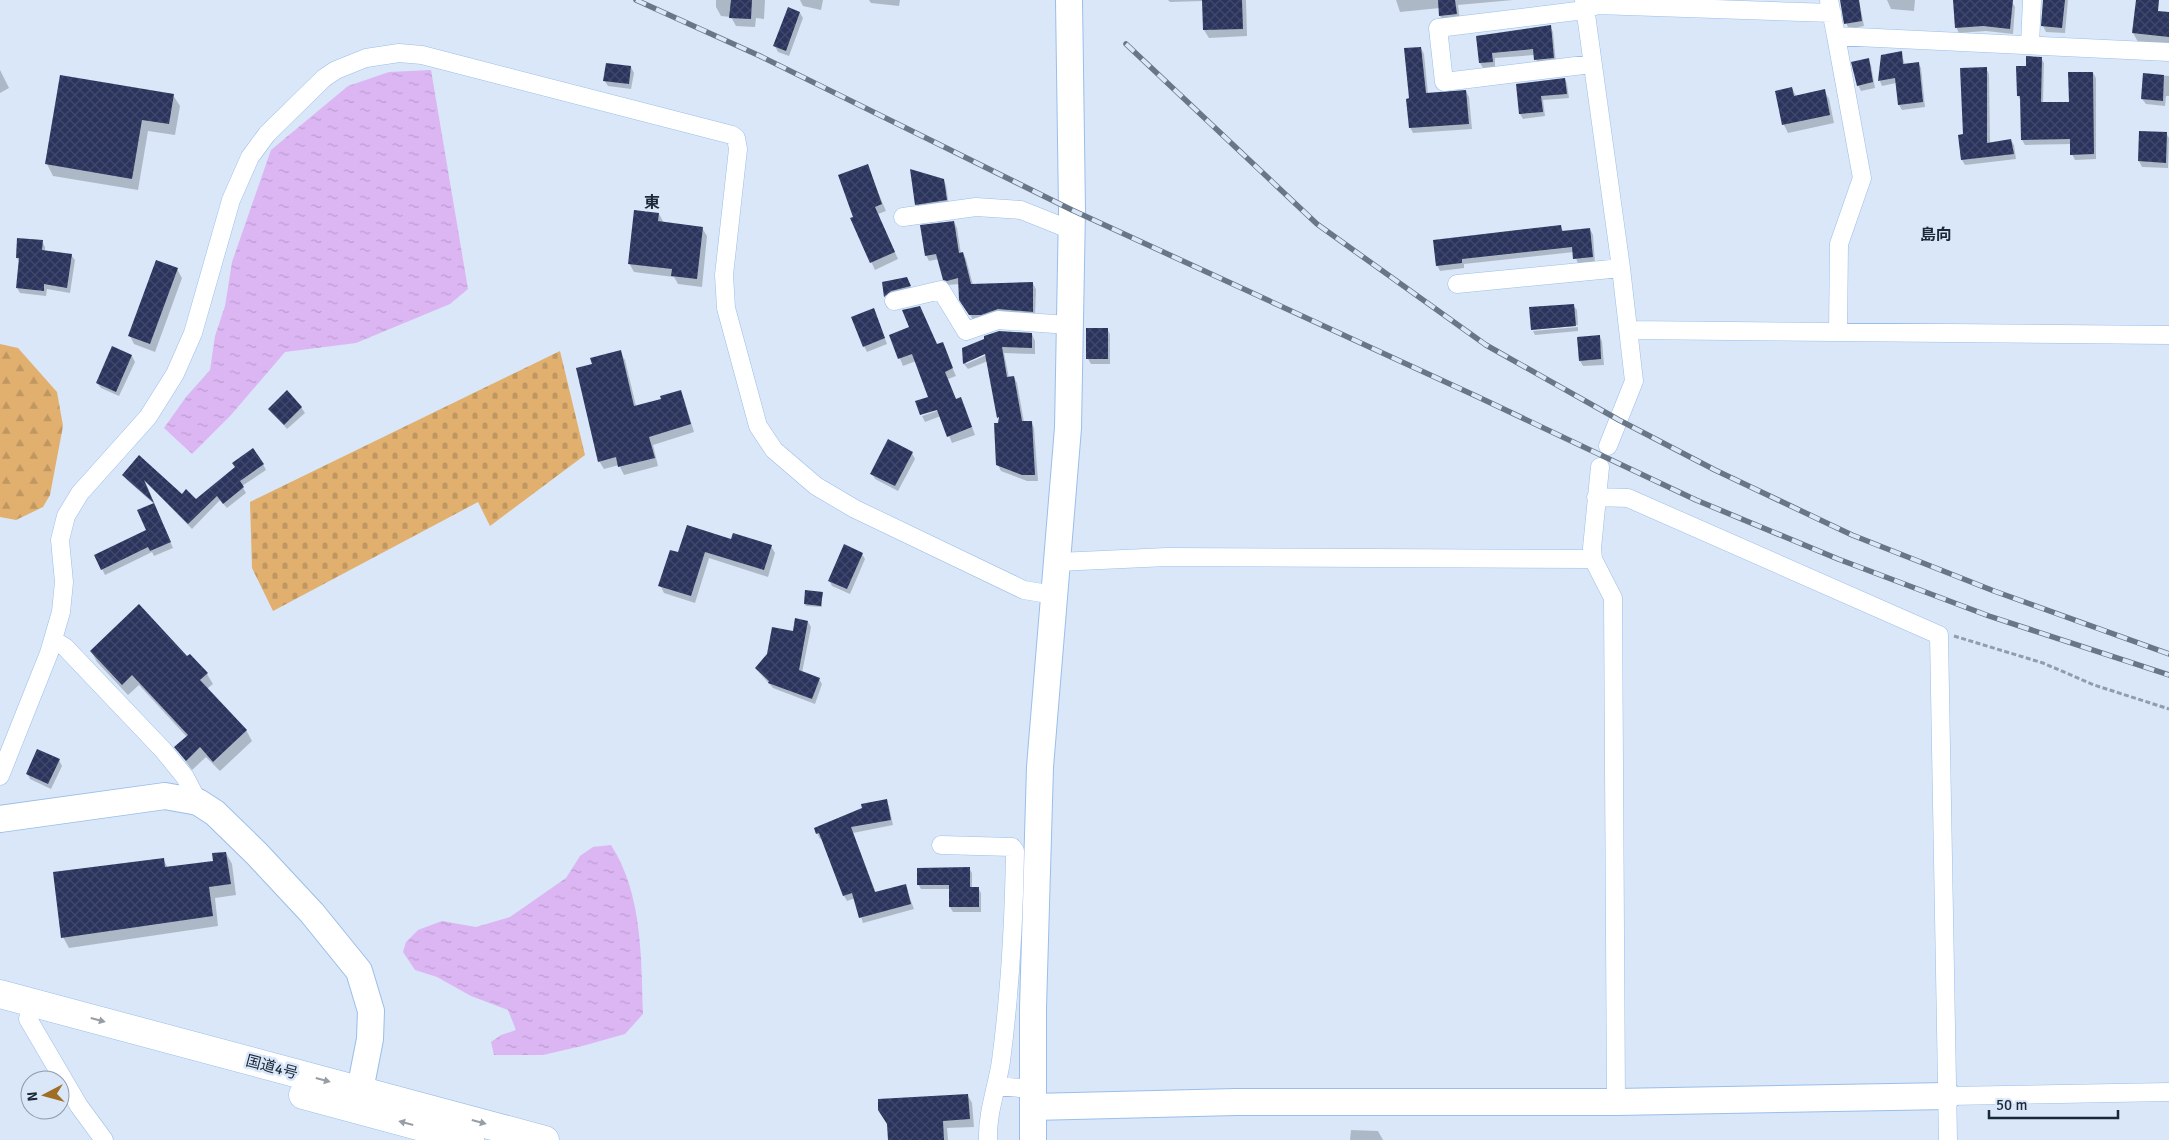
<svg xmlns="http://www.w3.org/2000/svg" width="2169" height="1140" viewBox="0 0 2169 1140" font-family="Signika,'Noto Sans JP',sans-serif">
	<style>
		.forest { fill: url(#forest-firs) }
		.cemetery { fill: url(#cemetery-stones) }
		.water { fill: url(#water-ripples) }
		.shadow { fill: #0003; fill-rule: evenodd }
		.building { fill: url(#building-cross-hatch) }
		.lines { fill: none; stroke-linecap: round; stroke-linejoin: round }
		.street-casing { stroke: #9abee9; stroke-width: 19 }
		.secondary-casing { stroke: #9abee9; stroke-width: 28 }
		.highway-casing { stroke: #9abee9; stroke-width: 29 }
		.path { stroke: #8f9daf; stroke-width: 3; stroke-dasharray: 5 2.5; stroke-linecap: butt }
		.street { stroke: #fff; stroke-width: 18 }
		.secondary { stroke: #fff; stroke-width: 26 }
		.highway { stroke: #fff; stroke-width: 28 }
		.rail-casing { stroke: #687686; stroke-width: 5.5 }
		.rail { stroke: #d9e7f9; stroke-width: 4; stroke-dasharray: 11; stroke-linecap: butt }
		.oneway { fill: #989ea5 }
		.labels { text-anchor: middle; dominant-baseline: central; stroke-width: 5; stroke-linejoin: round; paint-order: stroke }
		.street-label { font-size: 15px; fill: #1a2838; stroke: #d9e7f9 }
		.neighbourhood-label { font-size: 16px; font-weight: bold; fill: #1a2838; stroke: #d9e7f9 }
	</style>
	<defs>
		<pattern id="forest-firs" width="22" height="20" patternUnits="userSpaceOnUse" patternTransform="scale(1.25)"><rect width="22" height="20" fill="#e1b06f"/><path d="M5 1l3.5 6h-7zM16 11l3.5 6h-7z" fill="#c09761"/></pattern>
		<pattern id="cemetery-stones" width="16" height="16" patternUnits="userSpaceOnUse" patternTransform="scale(1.25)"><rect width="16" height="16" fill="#e1b06f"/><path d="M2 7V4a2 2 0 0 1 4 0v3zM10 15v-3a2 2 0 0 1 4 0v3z" fill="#c09761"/></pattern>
		<pattern id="water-ripples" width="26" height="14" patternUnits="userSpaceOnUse" patternTransform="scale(1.25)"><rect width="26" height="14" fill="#dcb6f3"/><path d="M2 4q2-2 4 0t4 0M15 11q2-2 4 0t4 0" fill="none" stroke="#bc9cd1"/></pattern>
		<pattern id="building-cross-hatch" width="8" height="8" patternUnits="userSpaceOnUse" patternTransform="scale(1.25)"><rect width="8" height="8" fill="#2b345c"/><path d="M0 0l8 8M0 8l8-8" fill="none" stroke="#40496b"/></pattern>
	</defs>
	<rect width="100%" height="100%" fill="#d9e7f9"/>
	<path class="forest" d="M0,344L18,348L57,392L63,426L50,495L43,507L16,520L0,517Z"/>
	<path class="cemetery" d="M560,351L585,455L490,526L478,502L273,611L252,568L250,502Z"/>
	<path class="water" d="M431,70L468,289L450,304L356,343L285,352L231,415L192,454L164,428L186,397L210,370L215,336L225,306L232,262L271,150L348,86L389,72Z
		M611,845C643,895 641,958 643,1014L625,1034L586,1045L543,1055H494L491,1042L501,1035L516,1030L508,1010L471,996L437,977L415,970L403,952L406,942L418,930L442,921L476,927L510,917L566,878L580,856L593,847Z"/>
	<path class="shadow" d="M716,0H765L764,19L756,18L755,27L736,26L731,17L721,16L716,7Z
		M800,0H823L821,10L803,6Z
		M869,0H900L899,6L871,3Z
		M1168,0H1246L1247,36L1209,38L1204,30L1203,1L1170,2Z
		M1396,0H1513L1458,5L1460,21L1444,22L1440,16V8L1400,12Z
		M1841,0H1859L1864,26L1849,29L1846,23Z
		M1887,0H1915L1914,11L1891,9Z
		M1955,0L2012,2L2015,7L2013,34L1986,31L1959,33L1956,27Z
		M2044,0H2068L2065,33L2046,32L2043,26Z
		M2135,10L2169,13V45L2138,42L2133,33Z
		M800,13L803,18L789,56L778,52L775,46Z
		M1550,26L1553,32L1556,63L1538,65L1535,55L1495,58V67L1483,68L1480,63L1478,37Z
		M1421,48L1424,54L1428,94L1466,91L1469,97L1472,129L1413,133L1410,127L1411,100Z
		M1901,52L1905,65L1918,63L1921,68L1925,107L1902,110L1899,105L1896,83L1882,86L1880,81L1882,56Z
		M2041,58L2044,63L2043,104L2070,103L2093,73L2096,78V159L2075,160L2072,154V144L2025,145L2022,140L2021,101L2018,96L2028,67Z
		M1868,59L1871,65L1875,88L1861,91L1858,85Z
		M631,67L634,73L631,89L608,86L604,80Z
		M1986,68L1989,74L1990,143L2011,140L2014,145L2016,159L1965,165L1962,160L1964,136Z
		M0,70L9,88L0,93Z
		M2144,74L2169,76V96H2166L2165,106L2146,104L2142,99Z
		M1565,79L1567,84L1569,98L1543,100L1545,116L1523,119L1520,114L1517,85Z
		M1792,88L1796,96L1824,90L1829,99L1834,123L1788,133L1784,125Z
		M173,95L180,106L175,135L148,131L138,190L53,176L47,164Z
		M2140,132L2166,133L2169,138L2168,168L2142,167L2139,161Z
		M867,166L886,211L878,214L898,259L875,270L851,219L855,217Z
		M943,180L946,185L949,206L920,210L916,204Z
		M659,214L664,223L702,228L707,236L702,287L678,284L674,277L634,272L629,263Z
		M954,222L957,228L961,254L963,253L966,259L973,285L1033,284L1036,289L1035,317L973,320L961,299L960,284L947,285L939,259L929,261L926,255Z
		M1560,226L1564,232L1590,229L1593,235L1595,263L1578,264L1574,252L1464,264V268L1440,271L1437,265Z
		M42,241L45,247V251L71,255L75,260L70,293L47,289L46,296L20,293L17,288L20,263L17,258Z
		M177,269L182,278L155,352L134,344L130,336Z
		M883,283L909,284L913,292L888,301Z
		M1573,305L1577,310L1578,325L1533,329V331L1531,308Z
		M876,315L887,344L867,352L864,346Z
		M1578,327V331L1535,335L1533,331Z
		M1107,329L1110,334V364H1091L1088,359Z
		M1032,334L1035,341V354L1004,353L1009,378L1014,377L1017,383L1024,422H1031L1034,428L1038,481H1027L1001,471L998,465L1000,420L988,361L968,369L964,364V349ZM990,351L991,353L966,364V361Z
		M891,336L937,345L942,344L956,376L948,379L956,400L964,405L975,435L952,443L941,416L925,422L922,416L943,409L929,397L916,361L903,366Z
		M1599,336L1602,341L1604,365L1583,366L1580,361Z
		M113,348L132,356L135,362L119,396L101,388L97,383Z
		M620,352L625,360L636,406L663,400L680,391L684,399L694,432L653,445L658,466L624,475L619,465L604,469L599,461L593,365Z
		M301,407L305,413L287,429L270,409Z
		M912,453L915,459L898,491L875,479L872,474Z
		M139,457L182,496L196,500L263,464L266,470L242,486L246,493L227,508L220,500L192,529L145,481L173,548L154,556L152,552L105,575L96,556L148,531L154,504L127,480L124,475Z
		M732,540L771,546L775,553L768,577L709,558L695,603L664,593L660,585L679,554Z
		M862,554L865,559L850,594L832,586L829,580Z
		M822,593V607L806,606L805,604Z
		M808,622L811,627L802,673L819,679L822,684L815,704L773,688L756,669L794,632Z
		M91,651L187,657L207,674L213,684L207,689L246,730L252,741L220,771L206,757L192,770L176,748L187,737L139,685L128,695L97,662Z
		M59,760L62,766L51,789L30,779L27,773Z
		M886,801L889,806L893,825L853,833L876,893L905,885L914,909L863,923L855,898L847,901L844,896L822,838L820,839L817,833Z
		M226,853L232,864L236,895L215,898L218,926L69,948L63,937L163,859L168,868L214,862Z
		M969,868L972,873V888H978L981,893V912H953L950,907V889H921L918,884Z
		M968,1096L972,1103L974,1127L947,1128L948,1140H889Z
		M1351,1130L1378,1131L1383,1140H1350Z"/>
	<path class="building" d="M731,0H752L751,19L729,18Z
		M1202,0H1242L1243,29L1203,30Z
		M1438,0H1455L1457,14L1439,16Z
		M1840,0H1859L1862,21L1844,24Z
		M1953,0H2013L2010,29L1983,26L1955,28Z
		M2043,0H2065L2062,28L2041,26Z
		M2136,0H2159L2158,11L2169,12V37L2132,33Z
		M788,7L800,12L786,51L773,46Z
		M1551,25L1554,58L1534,60L1533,49L1492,53L1493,62L1479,63L1476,36Z
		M1421,47L1426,93L1466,90L1469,124L1409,128L1406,99L1409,98L1404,48Z
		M1902,51L1903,64L1919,62L1923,102L1898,105L1895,78L1878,81L1881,55Z
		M2026,56L2042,57L2041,102H2069L2068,72H2093L2094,154L2070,155V139L2021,140L2020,96H2017L2016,66H2026Z
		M1869,58L1873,82L1857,86L1851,62Z
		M606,63L631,66L629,84L603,81Z
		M1987,67V143L2011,139L2014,154L1961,160L1958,135L1963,134L1960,68Z
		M2143,73L2164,75L2163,101L2141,99Z
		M60,75L174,94L169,124L142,120L132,179L45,164Z
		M1565,78L1567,94L1541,96L1543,112L1519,114L1516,84Z
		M1792,87L1794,96L1825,89L1830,115L1782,125L1775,91Z
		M2139,131L2167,132L2166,163L2138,161Z
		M868,164L882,204L875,207L895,252L870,263L850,218L853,217L838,175Z
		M910,169L944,179L947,200L915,205Z
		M634,210L659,213L658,221L703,227L697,279L671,276L672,269L628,264Z
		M954,221L959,253L963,252L971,284L1033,282V312L998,309L981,315H969L959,300L958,278L947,281L943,280L936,254L925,256L920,225Z
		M1561,225L1562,231L1590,228L1593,257L1573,259L1572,247L1462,259V263L1436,266L1433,240Z
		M17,238L43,240L42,250L72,254L67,288L44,284V291L16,288L19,258H16Z
		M156,260L178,268L150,344L128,336Z
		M907,277L911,286L891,291L884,297L882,282Z
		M1574,304L1576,326L1531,330L1529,307Z
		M920,306L937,344L943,342L953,368L945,372L956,399L961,397L972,427L947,437L937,410L920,415L915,401L928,397L912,354L898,359L889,335L909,327L902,310Z
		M874,308L885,338L863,347L851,317Z
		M1086,328H1108V359H1086Z
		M999,331L1032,333V348L1002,347L1007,377L1014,376L1022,421H1032L1035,475H1022L996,465L994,423H998L999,417L997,418L985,354L963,364L962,348L984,339V336Z
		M1600,335L1601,359L1579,361L1577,337Z
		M112,346L132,355L116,392L96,383Z
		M621,350L634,406L661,399L660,396L681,390L691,424L649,437L655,458L618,467L616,457L598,462L576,368L592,364L590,358Z
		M287,390L302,407L284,425L268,409Z
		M888,439L913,452L895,486L870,474Z
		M253,448L264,464L240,481L244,487L223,504L217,496L188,524L144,480L171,542L150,551L148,547L101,570L94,555L146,530L137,510L154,503L122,475L139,455L182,494L186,489L196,499L235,467L232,463Z
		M687,525L731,539L733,533L772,545L764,570L705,552L691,596L658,586L670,550L678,552Z
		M844,544L863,553L847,589L828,581Z
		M805,590L823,592L821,606L804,604Z
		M139,604L187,656L190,654L208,673L200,680L247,730L213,762L200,747L186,761L174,747L188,735L132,675L122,685L90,651Z
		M795,618L808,621L799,670L820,678L812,699L768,683L769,681L755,668L767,654L772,627L793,631Z
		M37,749L60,759L48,784L26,774Z
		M887,799L891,820L851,827L875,892L906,884L911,904L859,918L852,893L843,896L819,833L816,834L814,828L862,808L861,804Z
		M226,852L231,884L209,887L213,916L61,938L53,872L164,858L165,867L213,861L212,853Z
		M970,867V887H979V907H949V885H917V868Z
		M968,1094L970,1119L943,1121L944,1140H888L887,1124L878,1110V1099Z"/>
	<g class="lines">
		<g class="street-casing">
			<path id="street" d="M1584,0L1621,268L1634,381L1608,446
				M1829,0L1836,36L2169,52
				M1836,36L1862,178L1839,244L1838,332
				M2030,45L2032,0
				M1592,64L1444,82L1438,28L1585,10L1597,5L1832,13
				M903,217L976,207L1021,210L1071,230
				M1457,284L1621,268
				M894,301L941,290L966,331L998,320L1068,325
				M1629,330L2169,335
				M1600,467L1592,548L1593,559L1613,598L1616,1102
				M1596,497L1628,498L1939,635L1948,1140
				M1058,562L1167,557L1593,559
				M53,640L65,647L163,750L185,777L198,802
				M0,776L49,653L61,612L64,582L60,540L66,516L80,493L148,417L175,374L193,333L231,200L250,157L267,134L324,78L336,70L366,58L399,53L422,55L732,135L736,138L738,149L724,275L726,308L758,426L774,450L816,486L855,509L1024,590L1054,595
				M941,845L1012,847L1015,851C1014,921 1010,992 1001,1061C997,1088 987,1113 988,1140
				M28,1019L79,1106L104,1140
				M996,1086L1033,1089
				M1948,1096L2169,1092"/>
		</g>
		<g class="secondary-casing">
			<path id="secondary" d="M0,819L165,796L198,802L215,813L257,854L312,913L359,971L371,1011L370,1039L360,1090
				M1033,1107L1236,1102H1616L1948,1096
				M1033,1140V1008L1040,767L1068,428L1072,210L1069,0"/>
		</g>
		<g class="highway-casing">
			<path id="highway" d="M0,994L545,1140
				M303,1095L470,1140"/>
		</g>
		<path class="path" d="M1954,636L2043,663L2094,685L2169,709"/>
		<use href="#street" class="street"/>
		<use href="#secondary" class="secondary"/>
		<use href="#highway" class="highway"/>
		<g class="rail-casing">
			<path id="rail" d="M636,0L760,56L1072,210L1476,396L1696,500L1838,559L1989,616L2169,675
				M1126,44L1317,224L1486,345L1619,420L1715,470L1852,535L1994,591L2169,654"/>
		</g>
		<use href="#rail" class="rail"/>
	</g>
	<defs><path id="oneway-solid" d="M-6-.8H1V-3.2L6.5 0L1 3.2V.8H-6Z" transform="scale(1.25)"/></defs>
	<g class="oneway">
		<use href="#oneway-solid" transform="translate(98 1020) rotate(15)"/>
		<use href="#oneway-solid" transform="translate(323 1080) rotate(15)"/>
		<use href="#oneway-solid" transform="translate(479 1122) rotate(15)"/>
		<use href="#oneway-solid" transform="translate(406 1123) rotate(-165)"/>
	</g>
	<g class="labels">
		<g class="street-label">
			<text transform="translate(272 1067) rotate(15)">国道4号</text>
		</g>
		<g class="neighbourhood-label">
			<text x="652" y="203">東</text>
			<text x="1936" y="235">島向</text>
		</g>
	</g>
	<g transform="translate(45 1095) rotate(264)"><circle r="24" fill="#d9e7f9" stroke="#8d9bac"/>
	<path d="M0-4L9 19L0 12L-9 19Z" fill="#9f6d23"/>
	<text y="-8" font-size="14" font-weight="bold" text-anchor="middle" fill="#1a2838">N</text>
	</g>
	<path d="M1989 1110v8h129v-8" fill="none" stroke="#1a2838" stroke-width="2.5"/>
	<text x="1996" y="1110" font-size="15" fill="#1a2838" stroke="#d9e7f9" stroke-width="4" paint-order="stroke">50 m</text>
</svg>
